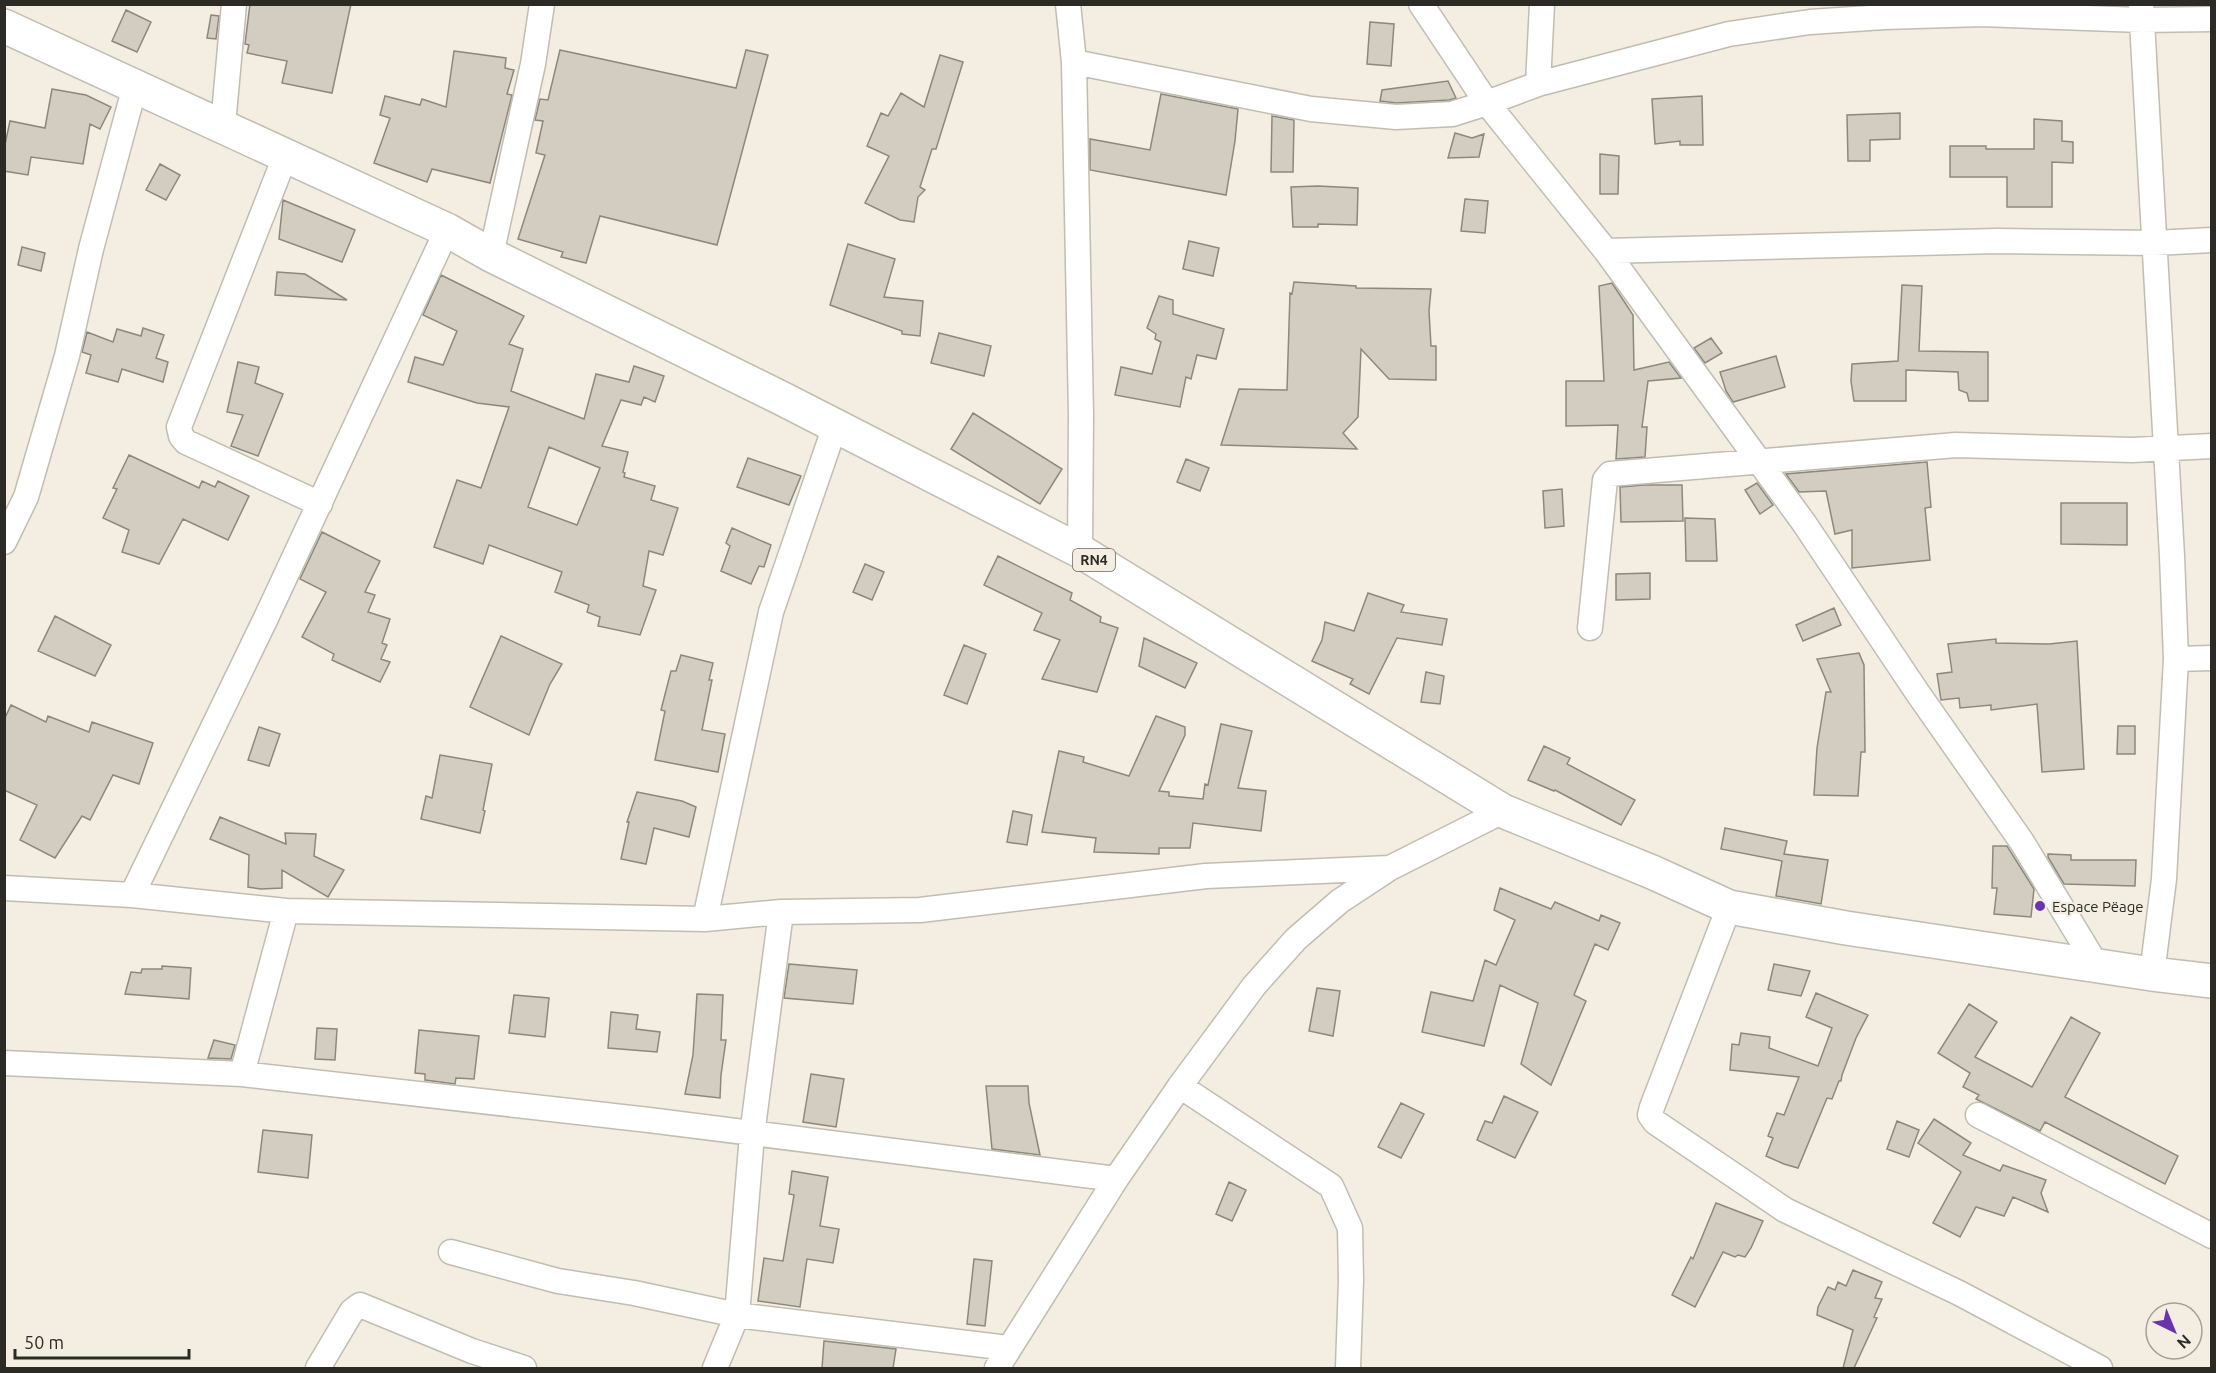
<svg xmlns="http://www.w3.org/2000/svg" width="2216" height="1373" viewBox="0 0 2216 1373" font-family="Ubuntu,sans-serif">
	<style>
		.building { fill: #d2cdc0; stroke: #8c887c; stroke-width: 1.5; fill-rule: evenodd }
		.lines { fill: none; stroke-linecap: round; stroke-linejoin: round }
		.minor-casing { stroke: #c2bdb0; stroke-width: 27 }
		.highway-casing { stroke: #c2bdb0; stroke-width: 36 }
		.minor { stroke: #fff; stroke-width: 24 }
		.highway { stroke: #fff; stroke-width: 33 }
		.poi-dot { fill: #6935ac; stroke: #f3eee1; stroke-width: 2 }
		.labels { text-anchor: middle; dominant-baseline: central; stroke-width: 4.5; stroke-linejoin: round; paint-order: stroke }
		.shield { fill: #f3eee1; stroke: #68655d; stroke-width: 1.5 }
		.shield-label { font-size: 14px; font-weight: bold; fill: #2c2a25 }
		.poi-label { font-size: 15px; fill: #2c2a25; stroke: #f3eee1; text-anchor: start }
	</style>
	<rect width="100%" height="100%" fill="#f3eee1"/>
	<path class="building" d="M250,4H351L332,93L282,83L287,61L247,53L249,45L245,44Z
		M126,10L151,22L137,52L112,41Z
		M211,15L219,16L216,39L207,38Z
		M1370,22L1394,24L1391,66L1367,64Z
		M560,50L736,88L746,50L768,55L717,245L600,216L586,263L561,257L563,252L518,239L545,155L536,153L543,121L535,120L540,99L548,100Z
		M454,51L506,58L505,68L514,70L507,94L512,95L490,183L432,169L427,182L374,163L390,118L380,115L385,96L420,105L422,99L446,107Z
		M940,55L963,62L936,149H932L920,187L925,190L918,197L914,222L900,220L865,203L889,156L867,146L881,113L888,116L901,93L924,107Z
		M1448,81L1456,98L1449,100L1396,103L1380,101L1382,90Z
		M52,89L86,95L111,107L100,129L90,124L83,164L31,157L28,175L4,171V149L10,121L45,128Z
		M1161,94L1238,109L1235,141L1226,195L1090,170V139L1150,150Z
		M1702,96L1703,145H1680V141L1655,144L1652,99Z
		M1900,113V139L1870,140V161H1848L1847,115Z
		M1272,116L1294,120L1293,172H1271Z
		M2034,119L2062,121V141L2073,142V163L2052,162V207H2007V177H1950V146H1986V149H2034Z
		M1455,133L1472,138L1484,134L1479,157L1448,158Z
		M1600,154L1619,156L1618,194H1600Z
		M160,164L180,175L166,200L146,190Z
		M1318,186L1358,188L1357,225L1318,224V227H1293L1291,187Z
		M1465,199L1488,201L1485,233L1461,231Z
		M283,200L355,230L342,262L279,239Z
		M1189,241L1219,248L1213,276L1183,269Z
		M848,244L895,259L884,297L923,301L920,336L902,334V331L830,305Z
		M22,247L45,253L41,271L18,265Z
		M277,272L305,274L347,300L275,295Z
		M441,275L524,316L509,344L523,349L511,391L584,419L596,374L629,382L634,366L664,376L655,402L644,397L641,405L621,400L602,446L628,452L623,472L625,473L624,477L655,486L651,500L678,508L663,555L649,551L643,586L656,590L640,635L598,626L600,617L587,612L589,605L555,592L562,572L489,545L483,564L434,547L457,480L481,488L509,407L477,403L408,382L415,357L443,365L457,331L423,315ZM549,447L600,468L577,525L528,507Z
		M1294,282L1356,286V288L1431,289L1429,311L1431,346H1436V380L1389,379L1361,349L1358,417L1343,433L1357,449L1221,445L1239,389L1287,390L1290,293L1292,294Z
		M1612,283L1633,315L1634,370L1669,362L1681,378L1648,381L1642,427H1647L1645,457L1616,459L1618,425L1566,426V381H1604L1599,286Z
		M1902,285L1922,286L1919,351L1988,352V401H1969L1967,393L1959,390L1958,372L1906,370V401H1854L1851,381L1852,364L1898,361Z
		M1159,296L1173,300V314L1224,329L1216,359L1197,355L1191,379L1186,377L1180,407L1115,395L1121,367L1152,374L1161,342L1155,339L1156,334L1147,328Z
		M143,328L164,335L156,358L168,362L163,382L122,369L118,382L86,373L91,355L82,352L87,332L113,342L117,329L141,336Z
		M939,333L991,346L984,376L931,363Z
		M1711,338L1722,353L1705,363L1694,348Z
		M1776,356L1785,387L1733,402L1726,391L1720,372Z
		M238,362L259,367L255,383L283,394L258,456L231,446L243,415L227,412Z
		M973,413L1062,469L1040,504L951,449Z
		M129,455L199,488L202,481L215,487L218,481L249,496L228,540L183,519L159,564L122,552L129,530L103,518L117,489L113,488Z
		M748,458L801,476L789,505L737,487Z
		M1186,459L1209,468L1200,491L1177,482Z
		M1927,462L1931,507L1925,508L1930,560L1852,568V530L1835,534L1826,491L1799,492L1786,474Z
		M1757,483L1773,505L1760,514L1745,490Z
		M1644,485H1682L1683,521L1621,522L1620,487Z
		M1562,489L1564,526L1545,528L1543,491Z
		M2061,503H2127V545L2061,544Z
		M1685,518L1715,519L1717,561H1686Z
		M732,528L771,545L764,567L759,566L751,584L721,571L730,546L726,543Z
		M322,532L380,561L365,592L375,595L368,612L390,619L382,643L387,645L381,659L390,662L380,682L332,660L334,654L302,637L326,592L300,579Z
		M998,556L1072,593L1070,600L1101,617L1100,622L1118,628L1097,692L1042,679L1060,640L1034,630L1042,613L984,585Z
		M865,564L884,572L872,600L853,592Z
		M1650,573V599L1616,600V574Z
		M1368,593L1404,605L1401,612L1447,619L1442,645L1397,638L1369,694L1350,684L1353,679L1312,661L1322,640L1325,622L1354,631Z
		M1834,608L1841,625L1803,641L1796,625Z
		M55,616L111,645L95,676L38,651Z
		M501,636L562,664L550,684L529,735L470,707Z
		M1144,638L1197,663L1185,688L1139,666Z
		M1996,639V643L2049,644L2077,641L2084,769L2042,772L2037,704L1991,710V705L1960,708L1959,698L1941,700L1937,674L1952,672L1948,644Z
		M964,645L986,654L967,704L944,695Z
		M1859,653L1864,665L1865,752H1861L1858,796L1814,795L1817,748L1826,692H1831L1817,659Z
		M681,655L713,663L709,680H712L702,730L725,734L718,772L655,760L665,711L661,710L671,671H676Z
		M1426,672L1444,676L1440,704L1421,702Z
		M11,705L46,722L48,716L89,732L92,722L153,743L139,784L113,775L90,820L82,816L55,858L20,840L37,805L4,790V720Z
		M1156,716L1185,727V735L1159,791L1169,792V796L1203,799L1205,784L1208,785L1221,724L1252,731L1238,788L1266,791L1261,831L1193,823L1190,848H1159V854L1094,852L1096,838L1042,832L1059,751L1084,757L1083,762L1129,776Z
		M2118,726H2135V754H2117Z
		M259,727L280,734L269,766L248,760Z
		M1544,746L1570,758L1567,764L1635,800L1621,825L1555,790L1554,791L1528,780Z
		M440,755L492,764L483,810L485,811L480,833L421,819L426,796L432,798Z
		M637,792L682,801L696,807L689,837L654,828L646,864L621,859L629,822H627Z
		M1013,811L1032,815L1027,845L1007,842Z
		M220,817L286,844L285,833L316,834L314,856L344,870L328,897L282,870V888L261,889L248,887L249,855L210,839Z
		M1725,828L1787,841L1784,854L1828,860L1821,904L1776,896L1782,861L1721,849Z
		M1993,846H2007L2034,889L2031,917L1994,914L1997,888H1992Z
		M2048,854L2071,855V860H2136L2135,886L2064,884L2048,857Z
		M1500,888L1551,909L1555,902L1599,921L1601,915L1620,923L1608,950L1595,944L1574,995L1586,1001L1551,1085L1521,1064L1538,1003L1500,985L1484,1046L1422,1032L1431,992L1473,1001L1485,960L1496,965L1515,920L1494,910Z
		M789,964L857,970L853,1004L784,998Z
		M1774,964L1810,971L1801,996L1768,990Z
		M162,966L191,968L189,999L125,994L131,972L141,973L142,969H162Z
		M1317,988L1340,991L1333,1036L1309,1031Z
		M1816,993L1868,1015L1856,1038L1842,1075L1841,1081H1839L1832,1099L1827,1098L1798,1168L1784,1164L1766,1156L1773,1138L1768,1136L1777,1113L1784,1115L1799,1077L1730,1070L1732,1044L1739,1045L1741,1033L1770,1037L1769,1048L1818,1066L1832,1028L1806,1017Z
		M697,994L723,995L721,1040H726L721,1075L720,1098L685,1094L693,1055Z
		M514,995L549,998L545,1037L509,1033Z
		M1969,1004L1997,1022L1975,1057L2032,1087L2071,1017L2100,1033L2065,1097L2178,1156L2165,1184L2045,1122L2040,1131L1976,1099L1979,1095L1963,1087L1970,1073L1938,1053Z
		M611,1012L638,1015L636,1029L660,1032L657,1052L608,1048Z
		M317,1028L337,1029L335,1060L315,1059Z
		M419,1030L479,1036L474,1079L456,1078L455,1084L425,1080V1074L415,1073Z
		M214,1040L235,1045L231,1059L208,1058Z
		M811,1074L844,1079L836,1127L803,1122Z
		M986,1086H1028L1029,1103L1040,1155L992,1149Z
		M1504,1096L1538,1112L1515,1158L1477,1140L1485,1121L1492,1123Z
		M1401,1103L1424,1114L1401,1158L1378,1147Z
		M1934,1119L1971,1143L1963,1155L2000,1171L2003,1165L2046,1180L2041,1193L2048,1212L2013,1197L2004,1216L1976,1207L1960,1237L1933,1223L1961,1172L1918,1143Z
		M1897,1121L1919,1130L1909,1157L1887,1149Z
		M263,1130L312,1135L308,1178L258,1172Z
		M792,1171L828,1177L820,1226L839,1229L833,1263L807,1259L800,1307L758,1301L764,1258L783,1261L794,1195L789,1194Z
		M1229,1182L1246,1190L1232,1221L1216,1214Z
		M1716,1203L1763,1221L1751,1248L1745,1257L1738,1255L1735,1257L1723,1252L1695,1307L1672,1295L1691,1257L1693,1259Z
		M974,1259L992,1261L985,1326L967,1324Z
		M1853,1270L1882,1282L1875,1298L1882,1299L1874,1317L1877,1318L1854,1368H1843L1853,1330L1817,1315L1818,1307L1828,1287L1835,1290L1838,1282L1846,1286Z
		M824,1341L896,1349L893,1368H822Z"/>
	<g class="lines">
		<g class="minor-casing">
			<path id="minor" d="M1068,4L1074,62L1081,415L1080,551
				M1421,4L1487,103L1606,251L1804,523L1917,692L2022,842L2097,966
				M2141,4L2172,556L2176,659L2164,879L2152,974
				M1074,62L1311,109L1396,117L1452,114L1487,103L1538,84L1729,34L1810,22L1884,17L1982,14L2141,20L2212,19
				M1538,84L1542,4
				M223,125L234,4
				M286,154L179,427L181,436L186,442L320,504
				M1606,251L1997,241L2155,243L2212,240
				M491,255L533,64L542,4
				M4,542L26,497L67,356L91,249L135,86
				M1590,628L1605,480L1610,474L1956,445L2132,450L2212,446
				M2176,659L2212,658
				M4,888L132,895L286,911L705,919L781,912L920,910L1206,876L1390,868
				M132,895L265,620L447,230
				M1729,907L1652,1107L1650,1115L1655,1122L1785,1210L1959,1293L2100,1368
				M705,919L771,612L835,426
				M4,1063L242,1074L649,1120L1116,1179
				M242,1074L286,911
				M1180,1086L1331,1186L1350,1228L1351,1280L1348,1368
				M1978,1115L2212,1236
				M451,1252L558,1281L634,1293L737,1315L1008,1348
				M318,1368L352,1311L360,1305L472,1351L524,1368
				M715,1368L737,1315L752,1135L781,912
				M997,1368L1116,1179L1180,1086L1254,986L1296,939L1340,901L1390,868L1503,811"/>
		</g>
		<g class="highway-casing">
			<path id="highway" d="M4,26L447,230L491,255L781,398L1080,551L1503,811L1652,872L1729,907L1846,928L2152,974L2212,981"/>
		</g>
		<use href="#minor" class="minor"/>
		<use href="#highway" class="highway"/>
	</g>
	<circle class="poi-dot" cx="2040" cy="906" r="6"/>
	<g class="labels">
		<rect class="shield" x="1073" y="549" width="42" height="22" rx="4.5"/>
		<g class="shield-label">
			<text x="1094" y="560">RN4</text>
		</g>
		<g class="poi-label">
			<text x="2052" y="906">Espace Pëage</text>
		</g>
	</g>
	<rect width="2216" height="1373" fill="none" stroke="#2c2a25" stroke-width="12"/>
	<g transform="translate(2174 1331) rotate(137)"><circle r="28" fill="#f3eee1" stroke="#a3a096" stroke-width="1.5"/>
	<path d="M0-4.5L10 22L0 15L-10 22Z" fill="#6935ac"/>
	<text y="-9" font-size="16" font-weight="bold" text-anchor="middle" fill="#2c2a25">N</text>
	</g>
	<path d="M15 1349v9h174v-9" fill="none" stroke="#2c2a25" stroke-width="3"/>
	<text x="24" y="1349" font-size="18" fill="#2c2a25" stroke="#f3eee1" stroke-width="4.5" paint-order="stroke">50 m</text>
</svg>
